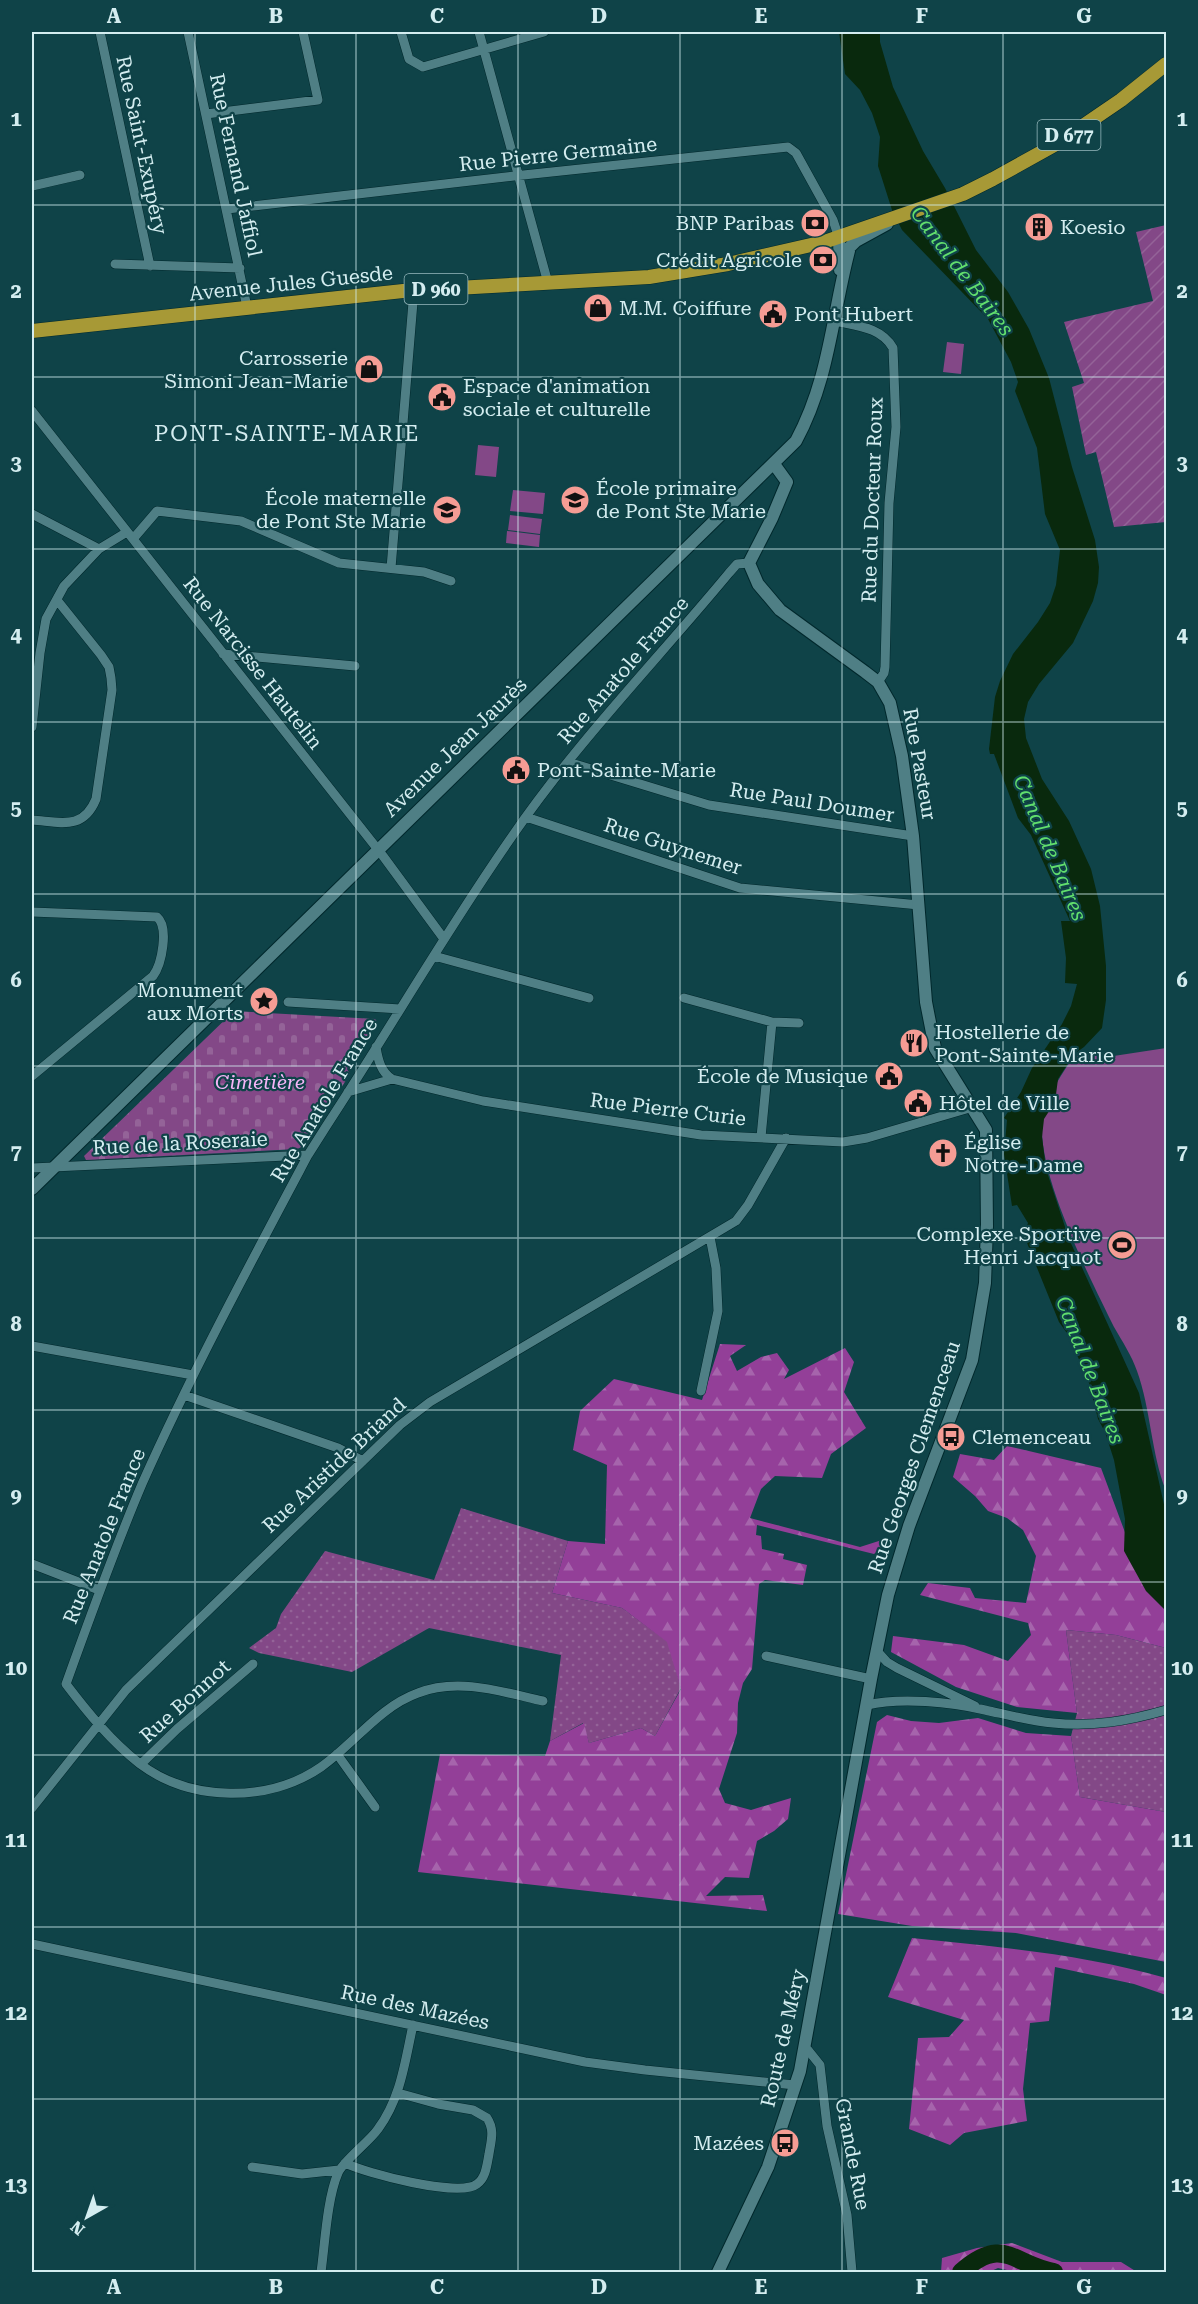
<svg xmlns="http://www.w3.org/2000/svg" width="1198" height="2304" viewBox="0 0 1198 2304" font-family="'Roboto Serif',serif">
	<style>
		.grass { fill: url(#grass-dots) }
		.forest { fill: url(#forest-firs) }
		.cemetery { fill: url(#cemetery-stones) }
		.garden { fill: url(#garden-furrows) }
		.pitch { fill: #834887 }
		.water { fill: #09290d }
		.lines { fill: none; stroke-linecap: round; stroke-linejoin: round }
		.river { stroke: #09290d; stroke-width: 18 }
		.street-casing { stroke: #01282c; stroke-width: 10 }
		.secondary-casing { stroke: #01282c; stroke-width: 14 }
		.primary-casing { stroke: #01282c; stroke-width: 15 }
		.street { stroke: #4f7f85; stroke-width: 9 }
		.secondary { stroke: #4f7f85; stroke-width: 12 }
		.primary { stroke: #a79936; stroke-width: 14 }
		.grid { fill: none; stroke: #d4edf0; stroke-width: 1.5; stroke-opacity: 0.55 }
		.labels { text-anchor: middle; dominant-baseline: central; stroke-width: 4.5; stroke-linejoin: round; paint-order: stroke }
		.shield { fill: #0f4348; stroke: #99babe; stroke-width: 1.5 }
		.shield-label { font-size: 18px; font-weight: bold; fill: #d4edf0 }
		.street-label { font-size: 20px; fill: #d4edf0; stroke: #0f4348 }
		.poi-label { font-size: 20px; fill: #d4edf0; stroke: #0f4348; text-anchor: start }
		.park-label { font-size: 20px; font-style: italic; fill: #f5b5f7; stroke: #0f4348 }
		.water-label { font-size: 21px; font-style: italic; fill: #61de6d; stroke: #0f4348 }
		.quarter-label { font-size: 22px; letter-spacing: 1.5px; fill: #d4edf0; stroke: #0f4348 }
		.neatline { fill: none; stroke: #d4edf0; stroke-width: 2 }
		.grid-label { font-size: 20px; text-anchor: middle; font-weight: bold; fill: #d4edf0 }
	</style>
	<defs>
		<pattern id="grass-dots" width="8" height="8" patternUnits="userSpaceOnUse" patternTransform="scale(1.5)"><rect width="8" height="8" fill="#834887"/><path d="M2 2h.1M6 6h.1" fill="none" stroke="#946398" stroke-width="1.8" stroke-linecap="round"/></pattern>
		<pattern id="forest-firs" width="22" height="20" patternUnits="userSpaceOnUse" patternTransform="scale(1.5)"><rect width="22" height="20" fill="#933f98"/><path d="M5 1l3.5 6h-7zM16 11l3.5 6h-7z" fill="#a664ac"/></pattern>
		<pattern id="cemetery-stones" width="16" height="16" patternUnits="userSpaceOnUse" patternTransform="scale(1.5)"><rect width="16" height="16" fill="#834887"/><path d="M2 7V4a2 2 0 0 1 4 0v3zM10 15v-3a2 2 0 0 1 4 0v3z" fill="#946398"/></pattern>
		<pattern id="garden-furrows" width="10" height="10" patternUnits="userSpaceOnUse" patternTransform="scale(1.5)"><rect width="10" height="10" fill="#834887"/><path d="M-1 1l2-2M0 10L10 0M9 11l2-2" fill="none" stroke="#946398"/></pattern>
	</defs>
	<rect width="100%" height="100%" fill="#0f4348"/>
	<path class="grass" d="M461,1508L568,1541L552,1593L622,1608L668,1642L681,1688L655,1736L641,1728L589,1743L583,1723L550,1741L561,1655L429,1628L352,1672L259,1653L249,1648L276,1628L281,1614L325,1551L434,1580Z
		M1066,1630L1116,1635L1166,1648V1812L1080,1797L1071,1736L1077,1713Z"/>
	<path class="forest" d="M720,1344L746,1345L730,1356L737,1371L761,1357L777,1353L789,1370L784,1379L845,1348L854,1362L844,1392L866,1428L831,1454L822,1478L775,1476L761,1489L750,1518L860,1547L882,1540L885,1544L874,1554L757,1525L756,1535L761,1536L762,1549L784,1554L783,1559L807,1565L803,1585L765,1580L759,1584L752,1669L743,1683L738,1703L737,1733L719,1789L725,1803L751,1810L791,1798L788,1819L774,1831L757,1841L749,1878L725,1877L706,1896L763,1895L767,1911L418,1872L440,1754L545,1756L550,1741L584,1723L589,1743L641,1728L655,1736L681,1689L667,1642L622,1608L552,1593L568,1541L605,1544L607,1465L573,1450L580,1411L614,1379L702,1400Z
		M1007,1446L1101,1468L1142,1578L1166,1597V1648L1116,1635L1066,1630L1077,1713L1017,1707L956,1687L891,1652L893,1636L964,1645L1008,1661L1031,1635L1028,1623L920,1595L928,1583L970,1588L975,1598L1026,1603L1036,1556L1023,1530L1007,1518L988,1511L975,1496L953,1477L960,1454L994,1460Z
		M887,1715L911,1721L939,1723L978,1718L1026,1733L1071,1736L1080,1797L1166,1812V1962L1016,1933L912,1926L838,1914L877,1722Z
		M912,1938C998,1947 1083,1954 1166,1978V1995L1134,1984L1055,1967L1049,2021L1030,2023L1023,2089L1027,2121L964,2133L950,2145L909,2129L918,2038L949,2037L964,2020L888,1997Z
		M1012,2243L1062,2262H1121L1137,2272H1016L998,2268L989,2272H941L942,2258L977,2248Z"/>
	<path class="cemetery" d="M234,1011L375,1019L378,1023L361,1049L353,1048L348,1057L350,1063L347,1069L350,1074L304,1146L297,1149L86,1160L84,1156Z"/>
	<path class="garden" d="M1166,225V522L1114,527L1096,452L1086,455L1072,387L1084,383L1064,322L1153,301L1136,232Z"/>
	<path class="pitch" d="M947,342L964,344L961,374L943,372Z
		M478,445L499,447L496,477L475,475Z
		M513,490L545,493L543,514L510,511Z
		M510,515L542,519L540,534L508,530Z
		M507,531L540,535L539,547L506,543Z
		M1166,1048V1491C1151,1453 1151,1410 1137,1371C1132,1356 1122,1341 1114,1327C1091,1280 1030,1162 1044,1113C1050,1092 1062,1073 1074,1056L1087,1054L1107,1057Z"/>
	<path class="water" d="M839,32H880V42L893,87L923,151L945,188L976,250L1008,292L1029,329L1049,378L1072,467L1095,540L1099,567L1098,583L1093,601L1073,643L1039,684L1028,702L1024,719L1026,738L1042,779L1069,821L1091,869L1100,906L1106,966V1000L1102,1028L1084,1047L1074,1054L1058,1079L1055,1102L1044,1119L1042,1137L1046,1169L1069,1239L1139,1393L1165,1509L1166,1611L1146,1591L1124,1551L1125,1519L1114,1460L1105,1432L1098,1419L1089,1383L1069,1336L1059,1322L1031,1253L1024,1235L1028,1223L1017,1205L1012,1206L1004,1154L1007,1120L1004,1118L1021,1092L1032,1068L1062,1024L1071,1006L1077,984L1065,983L1066,958L1061,921H1070L1031,835L1018,818L994,754H990L989,749L995,697L1000,681L1013,654L1038,622L1050,603L1056,585L1060,550L1045,514L1037,448L1015,391L1018,382L1011,362L988,319L902,230L892,210L878,166L880,137L872,113L860,90L845,74Z"/>
	<g class="lines">
		<path class="river" d="M961,2272C1004,2234 1013,2265 1054,2272"/>
		<g class="street-casing">
			<path id="street" d="M100,32L150,266
				M188,32L247,307
				M401,32L409,59L423,67L544,32
				M479,32L548,283
				M206,114L318,100L303,32
				M32,186L80,175
				M227,209L514,176L788,147L796,153L833,220L839,238
				M115,264L240,268
				M835,321C857,326 881,327 893,348L896,427L889,503L885,667L884,673L878,682
				M32,411L383,856L444,939
				M32,514L99,549
				M133,539L157,511L241,521L339,563L424,572L451,581
				M391,568L414,290
				M223,654L355,666
				M32,727L40,653L46,619L64,586L99,549L127,532
				M568,762L709,805L913,836
				M526,817L740,888L919,905
				M32,820C60,822 83,831 96,799L112,690L111,678L109,667L101,655L57,600
				M32,912L157,917C169,927 162,964 153,976L32,1076
				M434,956L589,998
				M684,998L772,1022L761,1137
				M288,1002L400,1009
				M772,1022L799,1023
				M376,1047C378,1060 381,1072 392,1079L483,1101L701,1135L843,1142L867,1138L973,1107
				M348,1092L392,1079
				M32,1168L308,1155
				M32,1346L193,1375
				M701,1391L718,1311L716,1268L710,1237
				M184,1395L338,1448L363,1461
				M32,1564L99,1590
				M877,1651L887,1662L897,1668L975,1706
				M766,1656L871,1679
				M543,1701C503,1692 458,1677 418,1693C379,1707 354,1744 321,1767C269,1803 191,1802 140,1764C111,1741 88,1713 66,1684C90,1617 114,1550 142,1484C192,1372 250,1264 308,1155L327,1125C390,1029 447,929 513,835C577,742 657,660 729,573L737,564L749,563
				M867,1705C901,1697 950,1702 985,1710C1008,1715 1030,1721 1053,1723C1093,1727 1128,1721 1166,1710
				M337,1754L375,1807
				M141,1764L177,1729L253,1664
				M32,1808L126,1690L400,1425L430,1402L736,1221L748,1205L786,1138
				M32,1944L585,2062L645,2070L795,2085
				M804,2050H808L820,2065L827,2126L847,2215L852,2272
				M345,2163C365,2173 460,2198 477,2184C486,2178 487,2164 489,2154C491,2141 495,2130 487,2118L473,2110L438,2104L398,2093
				M252,2167L302,2174L339,2170
				M321,2272C325,2243 327,2199 338,2173C343,2161 369,2142 378,2129C401,2098 405,2061 413,2025"/>
		</g>
		<g class="secondary-casing">
			<path id="secondary" d="M839,238L840,270
				M32,1189L796,441C830,378 832,314 850,247L856,241L887,224
				M718,2272L768,2167L800,2071L871,1679L888,1595L909,1526L972,1360L985,1283L987,1226L986,1130L935,1048L926,1002L913,836L902,756L890,703L878,682L865,672L780,610L758,584L749,563L772,518L787,482L774,464"/>
		</g>
		<g class="primary-casing">
			<path id="primary" d="M32,331L403,291L649,277L728,264L824,242L963,194L993,179L1058,143L1121,100L1166,64"/>
		</g>
		<use href="#street" class="street"/>
		<use href="#secondary" class="secondary"/>
		<use href="#primary" class="primary"/>
	</g>
	<path class="grid" d="M195,32V2272M356,32V2272M518,32V2272M680,32V2272M842,32V2272M1003,32V2272M32,205H1166M32,377H1166M32,549H1166M32,722H1166M32,894H1166M32,1066H1166M32,1238H1166M32,1410H1166M32,1582H1166M32,1755H1166M32,1927H1166M32,2099H1166"/>
	<defs>
		<g id="bank-disc" transform="scale(1.5)"><circle r="9.5" fill="#f59c94" stroke="#0f4348"/><path d="M-6-4H6V4H-6ZM0-2.3a2.3 2.3 0 1 0 0 4.6a2.3 2.3 0 1 0 0-4.6Z" fill="#111"/></g>
		<g id="building-disc" transform="scale(1.5)"><circle r="9.5" fill="#f59c94" stroke="#0f4348"/><path d="M-4-6H4V6H1V3H-1V6H-4ZM-2.5-4.3h1.7v1.8h-1.7ZM.8-4.3h1.7v1.8H.8ZM-2.5-1h1.7V.8h-1.7ZM.8-1h1.7V.8H.8Z" fill="#111"/></g>
		<g id="shop-disc" transform="scale(1.5)"><circle r="9.5" fill="#f59c94" stroke="#0f4348"/><path d="M-5-2.5h2.3a2.7 3.5 0 0 1 5.4 0H5L5.5 6h-11ZM-1.5-2.5h3a1.5 2.3 0 0 0-3 0Z" fill="#111"/></g>
		<g id="civic-disc" transform="scale(1.5)"><circle r="9.5" fill="#f59c94" stroke="#0f4348"/><path d="M-.6-6.5H3V-4.5H.6V-3L4-1V1h2V6H-6V1h2V-1L-.6-3ZM-1.2 2.5V6h2.4V2.5Z" fill="#111"/></g>
		<g id="school-disc" transform="scale(1.5)"><circle r="9.5" fill="#f59c94" stroke="#0f4348"/><path d="M0-5L7-2L0 1L-7-2ZM-4 1L0 2.5L4 1V4Q0 6-4 4Z" fill="#111"/></g>
		<g id="sight-disc" transform="scale(1.5)"><circle r="9.5" fill="#f59c94" stroke="#0f4348"/><path d="M0-6L1.8-2.2L6-1.7L2.9 1.2L3.7 5.4L0 3.3L-3.7 5.4L-2.9 1.2L-6-1.7L-1.8-2.2Z" fill="#111"/></g>
		<g id="restaurant-disc" transform="scale(1.5)"><circle r="9.5" fill="#f59c94" stroke="#0f4348"/><path d="M-5-6h1v4h1v-4h1v4h1v-4h1v5L-1.5 .5V6h-2V.5L-5-1ZM5-6V6H3V1.5H1.5Q1.5-4 5-6Z" fill="#111"/></g>
		<g id="church-disc" transform="scale(1.5)"><circle r="9.5" fill="#f59c94" stroke="#0f4348"/><path d="M-1.2-6h2.4v3.5h3.3v2.4h-3.3V6h-2.4V-.1h-3.3v-2.4h3.3Z" fill="#111"/></g>
		<g id="stadium-disc" transform="scale(1.5)"><circle r="9.5" fill="#f59c94" stroke="#0f4348"/><path d="M0-5a6.5 5 0 1 0 0 10a6.5 5 0 1 0 0-10ZM-3.5-1.8h7v3.6h-7Z" fill="#111"/></g>
		<g id="bus-disc" transform="scale(1.5)"><circle r="9.5" fill="#f59c94" stroke="#0f4348"/><path d="M-5-6H5V4H4V6H2V4H-2V6H-4V4H-5ZM-3.5-4V0h7V-4ZM-3.5 1.2v1.5H-2V1.2ZM2 1.2v1.5H3.5V1.2Z" fill="#111"/></g>
	</defs>
	<g fill-rule="evenodd">
		<use href="#bank-disc" x="815" y="223"/>
		<use href="#building-disc" x="1039" y="227"/>
		<use href="#bank-disc" x="823" y="260"/>
		<use href="#shop-disc" x="598" y="308"/>
		<use href="#civic-disc" x="773" y="314"/>
		<use href="#shop-disc" x="369" y="369"/>
		<use href="#civic-disc" x="442" y="397"/>
		<use href="#school-disc" x="575" y="500"/>
		<use href="#school-disc" x="447" y="510"/>
		<use href="#civic-disc" x="516" y="770"/>
		<use href="#sight-disc" x="264" y="1001"/>
		<use href="#restaurant-disc" x="914" y="1043"/>
		<use href="#civic-disc" x="889" y="1076"/>
		<use href="#civic-disc" x="918" y="1103"/>
		<use href="#church-disc" x="943" y="1153"/>
		<use href="#stadium-disc" x="1122" y="1245"/>
		<use href="#bus-disc" x="951" y="1437"/>
		<use href="#bus-disc" x="785" y="2143"/>
	</g>
	<g class="labels">
		<g class="shield">
			<rect x="1037.5" y="120" width="63" height="30" rx="4.5"/>
			<rect x="404.5" y="274" width="63" height="30" rx="4.5"/>
		</g>
		<g class="shield-label">
			<text x="1069" y="135">D 677</text>
			<text x="436" y="289">D 960</text>
		</g>
		<g class="street-label">
			<text transform="translate(142 145) rotate(78)">Rue Saint-Exupéry</text>
			<text transform="translate(558 154) rotate(-6)">Rue Pierre Germaine</text>
			<text transform="translate(236 165) rotate(78)">Rue Fernand Jaffiol</text>
			<text transform="translate(291 283) rotate(-6)">Avenue Jules Guesde</text>
			<text transform="translate(872 500) rotate(-88)">Rue du Docteur Roux</text>
			<text transform="translate(253 663) rotate(52)">Rue Narcisse Hautelin</text>
			<text transform="translate(623 670) rotate(-49)">Rue Anatole France</text>
			<text transform="translate(455 747) rotate(-44)">Avenue Jean Jaurès</text>
			<text transform="translate(920 764) rotate(80)">Rue Pasteur</text>
			<text transform="translate(812 802) rotate(9)">Rue Paul Doumer</text>
			<text transform="translate(673 846) rotate(18)">Rue Guynemer</text>
			<text transform="translate(324 1100) rotate(-59)">Rue Anatole France</text>
			<text transform="translate(668 1109) rotate(7)">Rue Pierre Curie</text>
			<text transform="translate(180 1143) rotate(-3)">Rue de la Roseraie</text>
			<text transform="translate(914 1457) rotate(-71)">Rue Georges Clemenceau</text>
			<text transform="translate(334 1465) rotate(-43)">Rue Aristide Briand</text>
			<text transform="translate(104 1536) rotate(-68)">Rue Anatole France</text>
			<text transform="translate(185 1701) rotate(-42)">Rue Bonnot</text>
			<text transform="translate(415 2007) rotate(12)">Rue des Mazées</text>
			<text transform="translate(783 2038) rotate(-77)">Route de Méry</text>
			<text transform="translate(853 2154) rotate(79)">Grande Rue</text>
		</g>
		<g class="poi-label">
			<text x="794" y="223" text-anchor="end">BNP Paribas</text>
			<text x="1060" y="227">Koesio</text>
			<text x="802" y="260" text-anchor="end">Crédit Agricole</text>
			<text x="619" y="308">M.M. Coiffure</text>
			<text x="794" y="314">Pont Hubert</text>
			<text x="348" y="358" text-anchor="end">Carrosserie<tspan x="348" dy="23">Simoni Jean-Marie</tspan></text>
			<text x="463" y="386">Espace d'animation<tspan x="463" dy="23">sociale et culturelle</tspan></text>
			<text x="596" y="488">École primaire<tspan x="596" dy="23">de Pont Ste Marie</tspan></text>
			<text x="426" y="498" text-anchor="end">École maternelle<tspan x="426" dy="23">de Pont Ste Marie</tspan></text>
			<text x="537" y="770">Pont-Sainte-Marie</text>
			<text x="243" y="990" text-anchor="end">Monument<tspan x="243" dy="23">aux Morts</tspan></text>
			<text x="935" y="1032">Hostellerie de<tspan x="935" dy="23">Pont-Sainte-Marie</tspan></text>
			<text x="868" y="1076" text-anchor="end">École de Musique</text>
			<text x="939" y="1103">Hôtel de Ville</text>
			<text x="964" y="1142">Église<tspan x="964" dy="23">Notre-Dame</tspan></text>
			<text x="1101" y="1234" text-anchor="end">Complexe Sportive<tspan x="1101" dy="23">Henri Jacquot</tspan></text>
			<text x="972" y="1437">Clemenceau</text>
			<text x="764" y="2143" text-anchor="end">Mazées</text>
		</g>
		<g class="park-label">
			<text x="260" y="1082">Cimetière</text>
		</g>
		<g class="water-label">
			<text transform="translate(962 271) rotate(53)">Canal de Baires</text>
			<text transform="translate(1050 848) rotate(67)">Canal de Baires</text>
			<text transform="translate(1090 1370) rotate(69)">Canal de Baires</text>
		</g>
		<g class="quarter-label">
			<text x="287" y="433">PONT-SAINTE-MARIE</text>
		</g>
	</g>
	<rect width="1198" height="2304" fill="none" stroke="#0f4348" stroke-width="66"/>
	<g transform="translate(87 2217) rotate(220)" stroke="#0f4348" stroke-width="4.5" paint-order="stroke">
	<path d="M0-4.5L10 22L0 15L-10 22Z" fill="#d4edf0"/>
	<text y="-9" font-size="16" font-weight="bold" text-anchor="middle" fill="#d4edf0">N</text>
	</g>
	<rect x="33" y="33" width="1132" height="2238" class="neatline"/>
	<g class="grid-label">
		<text x="114" y="23">A</text>
		<text x="276" y="23">B</text>
		<text x="437" y="23">C</text>
		<text x="599" y="23">D</text>
		<text x="761" y="23">E</text>
		<text x="922" y="23">F</text>
		<text x="1084" y="23">G</text>
		<text x="16" y="126">1</text>
		<text x="1182" y="126">1</text>
		<text x="16" y="298">2</text>
		<text x="1182" y="298">2</text>
		<text x="16" y="470">3</text>
		<text x="1182" y="470">3</text>
		<text x="16" y="642">4</text>
		<text x="1182" y="642">4</text>
		<text x="16" y="815">5</text>
		<text x="1182" y="815">5</text>
		<text x="16" y="987">6</text>
		<text x="1182" y="987">6</text>
		<text x="16" y="1159">7</text>
		<text x="1182" y="1159">7</text>
		<text x="16" y="1331">8</text>
		<text x="1182" y="1331">8</text>
		<text x="16" y="1503">9</text>
		<text x="1182" y="1503">9</text>
		<text x="16" y="1675">10</text>
		<text x="1182" y="1675">10</text>
		<text x="16" y="1847">11</text>
		<text x="1182" y="1847">11</text>
		<text x="16" y="2020">12</text>
		<text x="1182" y="2020">12</text>
		<text x="16" y="2192">13</text>
		<text x="1182" y="2192">13</text>
		<text x="114" y="2294">A</text>
		<text x="276" y="2294">B</text>
		<text x="437" y="2294">C</text>
		<text x="599" y="2294">D</text>
		<text x="761" y="2294">E</text>
		<text x="922" y="2294">F</text>
		<text x="1084" y="2294">G</text>
	</g>
</svg>
